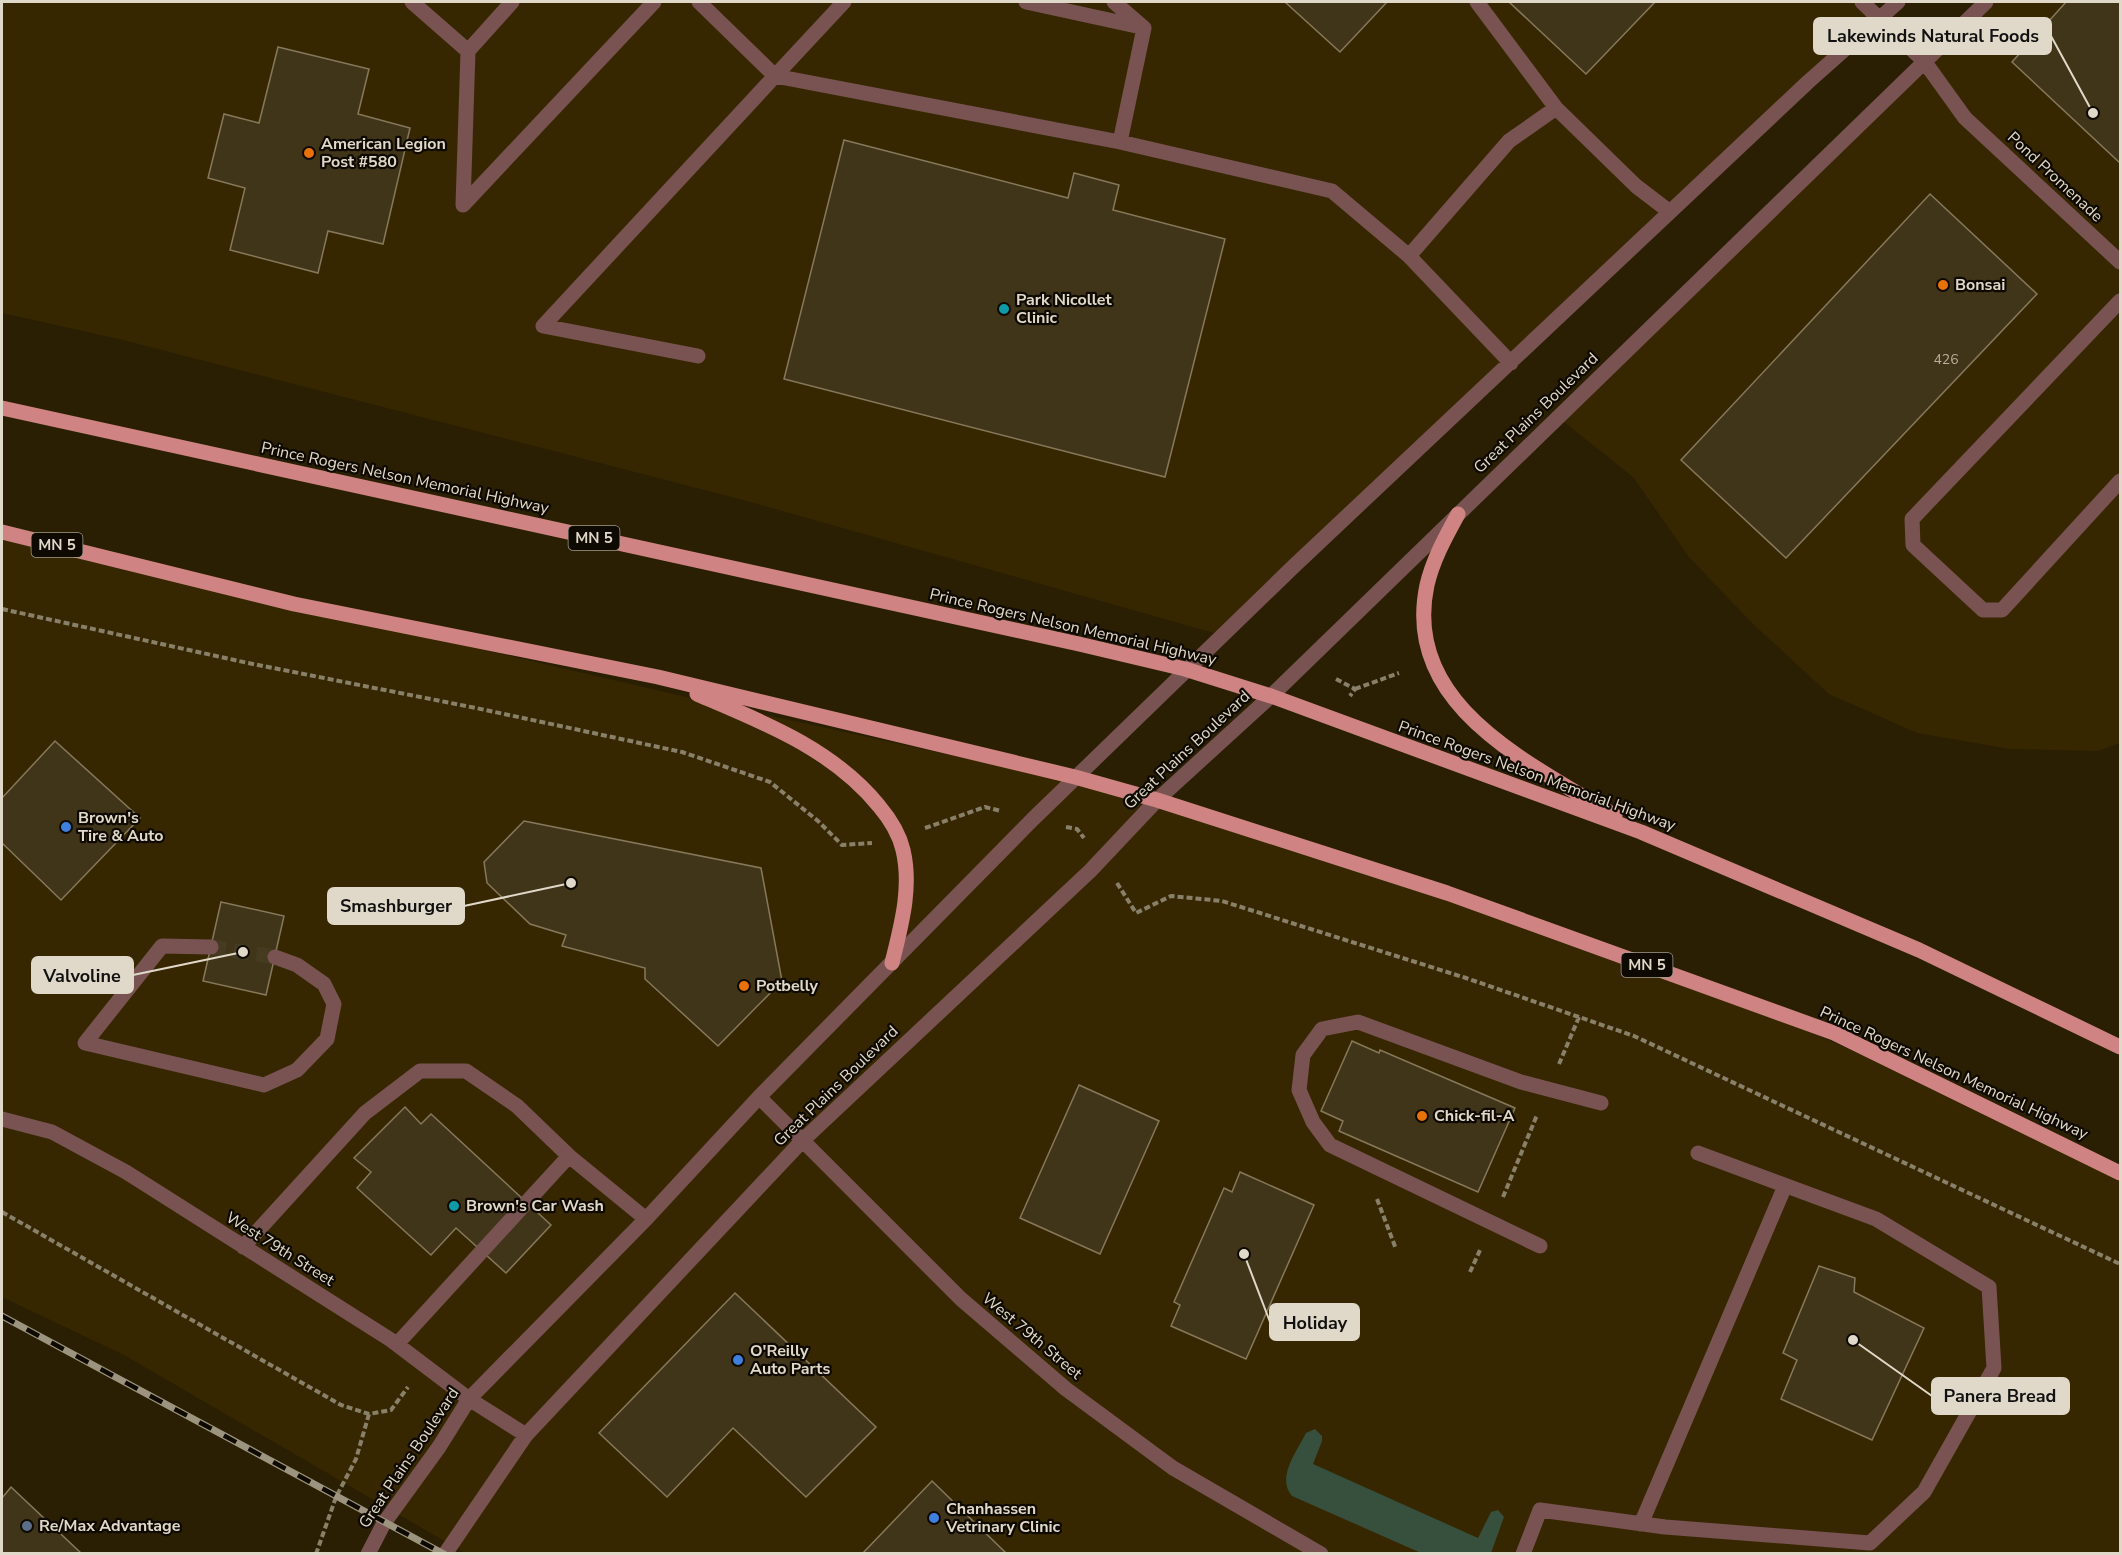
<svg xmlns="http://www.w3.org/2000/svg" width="2122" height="1555" viewBox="0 0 2122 1555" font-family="'Nunito Sans',sans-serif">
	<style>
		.built { fill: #362701 }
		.green { fill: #36503d }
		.building { fill: #413519; stroke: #86795b; stroke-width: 1.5 }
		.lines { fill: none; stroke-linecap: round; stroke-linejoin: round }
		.minor-tunnel { stroke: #453b21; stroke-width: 15; stroke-dasharray: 15 8; stroke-linecap: butt }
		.path { stroke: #89806a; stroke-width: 4; stroke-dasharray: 6 3; stroke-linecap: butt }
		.minor { stroke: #785352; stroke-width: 15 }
		.major { stroke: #cf8483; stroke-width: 15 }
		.rail-casing { stroke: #9d947f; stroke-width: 7 }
		.rail { stroke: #0e0a02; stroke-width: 4.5; stroke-dasharray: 14; stroke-linecap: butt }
		.food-dot { fill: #e8710a; stroke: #0e0a02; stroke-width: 2 }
		.culture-dot { fill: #0f9aa8; stroke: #0e0a02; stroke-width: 2 }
		.shop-dot { fill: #3f7fe0; stroke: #0e0a02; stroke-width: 2 }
		.service-dot { fill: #5c6f8a; stroke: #0e0a02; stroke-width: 2 }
		.labels { text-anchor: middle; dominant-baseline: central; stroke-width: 4.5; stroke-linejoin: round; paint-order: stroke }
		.number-label { font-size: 14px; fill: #b8af9c }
		.shield { fill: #0e0a02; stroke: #a19a8d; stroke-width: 1.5 }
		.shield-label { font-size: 15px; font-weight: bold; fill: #e0d8c8 }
		.poi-label { font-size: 16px; font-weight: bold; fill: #e0d8c8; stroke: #0e0a02; text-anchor: start }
		.street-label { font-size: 16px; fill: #e0d8c8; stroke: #0e0a02 }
		.leader { fill: none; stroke: #e0d8c8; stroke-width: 2 }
		.callout-dot { fill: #e0d8c8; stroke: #0e0a02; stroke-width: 2 }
		.callout { fill: #e0d8c8; stroke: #e0d8c8; stroke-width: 2 }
		.callout-label { font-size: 18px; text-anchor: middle; font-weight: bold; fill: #111 }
	</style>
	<rect width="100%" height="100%" fill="#2a1f03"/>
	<path class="built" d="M2,2H1862L1879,18L1221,635L747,501L123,340L2,313Z
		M1986,2H2120V743L2098,751L2010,749L1917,733L1829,694L1752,623L1689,557L1633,477L1558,417Z
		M2,538L725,706L1157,800L1688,980L2003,1115L2120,1173V1553H465L124,1355L2,1297Z"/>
	<path class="green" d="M1315,1429L1322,1436V1441L1313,1464L1478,1538L1491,1512L1498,1510L1504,1517L1491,1553H1421L1292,1496C1276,1478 1297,1451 1306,1433Z"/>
	<path class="building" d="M1285,2H1387L1340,52Z
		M1509,2H1655L1586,74Z
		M2066,2H2120V163L2012,62Z
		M278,47L369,69L358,114L410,128L383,244L328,231L318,273L230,250L245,188L208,178L224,114L259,123Z
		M844,140L1068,198L1074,173L1119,185L1113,210L1225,239L1165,477L784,379Z
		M1930,194L2037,294L1786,558L1681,460Z
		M55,741L140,818L61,900L2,843V798Z
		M524,821L761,868L782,981L718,1046L645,979V968L562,946L566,935L530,924L487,883L484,862Z
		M221,902L284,916L266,995L203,981Z
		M1352,1041L1379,1053L1380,1050L1515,1108L1478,1192L1339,1131L1343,1121L1321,1111Z
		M1079,1085L1159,1121L1100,1254L1020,1218Z
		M405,1107L421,1124L431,1114L551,1225L506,1273L456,1228L431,1255L357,1188L371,1172L354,1158Z
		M1240,1172L1314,1205L1246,1359L1171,1326L1180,1305L1174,1302L1224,1188L1232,1192Z
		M1819,1266L1855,1278L1854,1292L1924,1328L1872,1440L1781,1399L1797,1360L1783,1353Z
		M735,1293L876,1427L806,1497L733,1428L667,1497L599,1433Z
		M932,1481L1007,1554H862Z
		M11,1487L82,1554H2V1498Z"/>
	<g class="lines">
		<path class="minor-tunnel" d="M211,947L275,957"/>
		<path class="path" d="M2,609L248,663L476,708L682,752L770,782L818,821L842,845L872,843
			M1336,679L1355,689L1350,696
			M1355,689L1399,673
			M1066,827L1077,829L1084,838
			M925,828L985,807L1001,811
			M1117,883L1136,913L1171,896L1222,901L1466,978L1634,1036L2120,1264
			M1559,1064L1579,1017
			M1503,1197L1537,1115
			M1377,1199L1396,1249
			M2,1212L341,1405L369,1414L391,1410L408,1387
			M1470,1272L1481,1248
			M316,1554L336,1497L356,1459L369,1414"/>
		<path class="minor" d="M412,2L468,51
			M512,2L468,51L463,205L654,2
			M844,2L775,76L1120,142L1332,191L1409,256L1511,363
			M1026,2L1141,27
			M1114,2L1144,28L1120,142
			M1477,2L1556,108L1636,186L1670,212
			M1862,2L1924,61L1965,118L2120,262
			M1409,256L1509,141L1556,108
			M2120,301L1912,519L1913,545L1983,610H2002L2120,481
			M698,356L543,326L775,76L699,2
			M211,947L162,946L85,1043L264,1085L297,1070L327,1039L334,1004L324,984L297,965L275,957
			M759,1097L961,1299L1066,1389L1173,1468L1321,1554
			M2,1119L52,1132L126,1172L391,1340L469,1399L526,1435
			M1540,1246L1330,1145L1313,1122L1299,1090L1303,1055L1322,1029L1358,1022L1521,1082L1601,1103
			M243,1247L365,1113L420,1071H466L517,1106L569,1156
			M397,1344L569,1156L646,1219
			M1641,1524L1785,1186
			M368,1554L384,1523L439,1447L469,1399L646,1219L759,1097L1033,819L1294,566L1808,82L1898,2
			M445,1554L526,1435L803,1140L1090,871L1157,800L1271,696L1986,2
			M1523,1554L1540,1510L1665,1527L1870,1543L1924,1492L1994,1368L1989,1287L1876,1219L1698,1153"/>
		<path class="major" d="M2,408L1079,644L1185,669L1271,696L1641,832L1919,950L2120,1047
			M1458,514C1446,536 1433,559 1427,585C1401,706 1531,763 1615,816
			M2,532L294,604L658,677L1075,777L1157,800L1447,893L1834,1033L2120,1173
			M697,694C763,722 833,749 879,806C890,819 899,833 903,850C912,888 901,926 892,963"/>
		<g class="rail-casing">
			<path id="rail" d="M2,1316L444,1554"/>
		</g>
		<use href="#rail" class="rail"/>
	</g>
	<g class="food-dot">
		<circle cx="309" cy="153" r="6"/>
		<circle cx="1943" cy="285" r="6"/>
		<circle cx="744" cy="986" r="6"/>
		<circle cx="1422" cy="1116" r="6"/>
	</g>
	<g class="culture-dot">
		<circle cx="1004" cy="309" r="6"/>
		<circle cx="454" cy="1206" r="6"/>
	</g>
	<g class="shop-dot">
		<circle cx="66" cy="827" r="6"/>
		<circle cx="738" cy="1360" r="6"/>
		<circle cx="934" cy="1518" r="6"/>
	</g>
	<circle class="service-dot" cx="27" cy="1526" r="6"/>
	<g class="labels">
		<g class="number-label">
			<text x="1946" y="359">426</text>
		</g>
		<g class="shield">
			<rect x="568.5" y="526" width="51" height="24" rx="4.5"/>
			<rect x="31.5" y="533" width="51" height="24" rx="4.5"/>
			<rect x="1621.5" y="953" width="51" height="24" rx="4.5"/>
		</g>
		<g class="shield-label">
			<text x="594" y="538">MN 5</text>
			<text x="57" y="545">MN 5</text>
			<text x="1647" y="965">MN 5</text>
		</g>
		<g class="poi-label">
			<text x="321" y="144">American Legion<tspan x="321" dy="18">Post #580</tspan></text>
			<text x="1955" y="285">Bonsai</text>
			<text x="1016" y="300">Park Nicollet<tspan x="1016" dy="18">Clinic</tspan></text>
			<text x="78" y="818">Brown's<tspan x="78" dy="18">Tire &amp; Auto</tspan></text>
			<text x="756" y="986">Potbelly</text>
			<text x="1434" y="1116">Chick-fil-A</text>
			<text x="466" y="1206">Brown's Car Wash</text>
			<text x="750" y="1351">O'Reilly<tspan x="750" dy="18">Auto Parts</tspan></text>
			<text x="946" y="1509">Chanhassen<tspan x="946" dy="18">Vetrinary Clinic</tspan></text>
			<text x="39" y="1526">Re/Max Advantage</text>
		</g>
		<g class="street-label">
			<text transform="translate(2055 177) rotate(43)">Pond Promenade</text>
			<text transform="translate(1536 413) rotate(-44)">Great Plains Boulevard</text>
			<text transform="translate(405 478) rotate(12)">Prince Rogers Nelson Memorial Highway</text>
			<text transform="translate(1073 627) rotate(13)">Prince Rogers Nelson Memorial Highway</text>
			<text transform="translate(1187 750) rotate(-43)">Great Plains Boulevard</text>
			<text transform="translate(1537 776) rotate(20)">Prince Rogers Nelson Memorial Highway</text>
			<text transform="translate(1954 1073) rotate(25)">Prince Rogers Nelson Memorial Highway</text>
			<text transform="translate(836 1086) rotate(-44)">Great Plains Boulevard</text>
			<text transform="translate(280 1249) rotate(32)">West 79th Street</text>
			<text transform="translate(1032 1336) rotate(40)">West 79th Street</text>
			<text transform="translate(409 1458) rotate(-56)">Great Plains Boulevard</text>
		</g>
	</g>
	<path class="leader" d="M2093 113L2051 36M571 883L464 906M243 952L133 975M1244 1254L1270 1322M1853 1340L1932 1396"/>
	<g class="callout-dot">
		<circle cx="2093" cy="113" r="6"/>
		<circle cx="571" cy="883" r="6"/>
		<circle cx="243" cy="952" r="6"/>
		<circle cx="1244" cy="1254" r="6"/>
		<circle cx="1853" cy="1340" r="6"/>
	</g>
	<g class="callout">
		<rect x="1814" y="18" width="237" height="36" rx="6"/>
		<rect x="328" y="888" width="136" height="36" rx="6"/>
		<rect x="32" y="957" width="101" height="36" rx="6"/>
		<rect x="1270" y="1304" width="89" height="36" rx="6"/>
		<rect x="1932" y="1378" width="137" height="36" rx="6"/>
	</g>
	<g class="callout-label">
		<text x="1933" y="42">Lakewinds Natural Foods</text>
		<text x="396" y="912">Smashburger</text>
		<text x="82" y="982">Valvoline</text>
		<text x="1315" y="1329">Holiday</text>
		<text x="2000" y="1402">Panera Bread</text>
	</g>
	<rect width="2122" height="1555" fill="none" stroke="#e0d8c8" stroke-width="6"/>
</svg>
